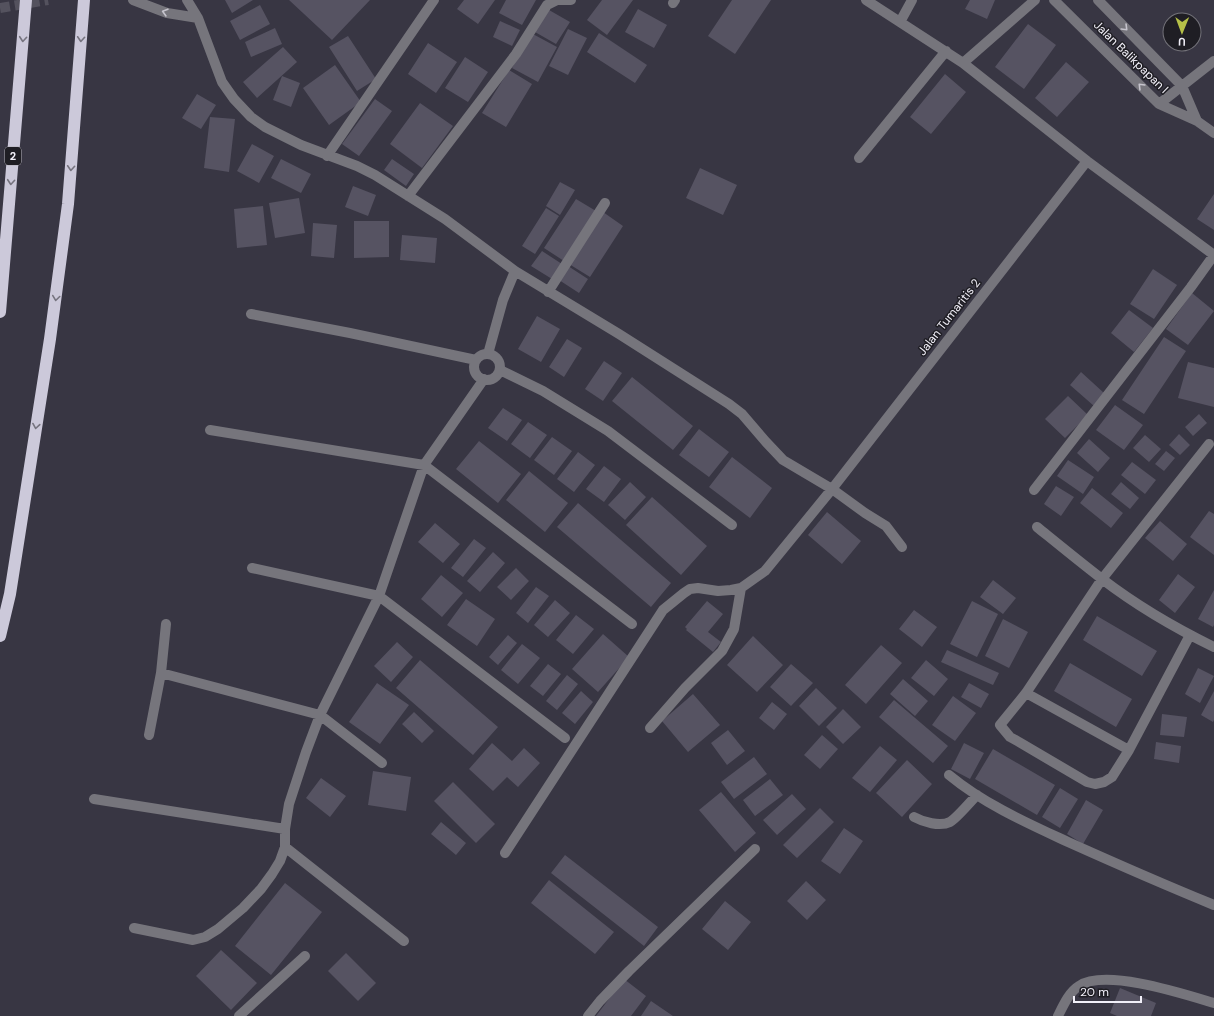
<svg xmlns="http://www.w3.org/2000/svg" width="1214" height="1016" viewBox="0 0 1214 1016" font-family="'DM Sans',sans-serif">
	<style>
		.building { fill: #565362 }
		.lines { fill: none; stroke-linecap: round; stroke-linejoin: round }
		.minor-tunnel { stroke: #54525e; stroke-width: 10; stroke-dasharray: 10 5; stroke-linecap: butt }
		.minor { stroke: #76757c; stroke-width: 10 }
		.highway { stroke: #ccc9da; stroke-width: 12 }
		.oneway { stroke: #c6c4cd }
		.oneway2 { stroke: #76747f }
		.labels { text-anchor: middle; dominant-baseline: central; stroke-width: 3; stroke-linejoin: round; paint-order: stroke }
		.shield { fill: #1f1e24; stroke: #b2b0b8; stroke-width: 1 }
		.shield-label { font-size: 11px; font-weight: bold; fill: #f1eff8 }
		.street-label { font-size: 12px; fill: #f1eff8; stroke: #1f1e24 }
	</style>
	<rect width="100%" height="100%" fill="#383643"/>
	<path class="building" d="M225,0H253L232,13Z
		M289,0H370L332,40Z
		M464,0H495L478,24L457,9Z
		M506,0H536L522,25L499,13Z
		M602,0H633L607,35L587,20Z
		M732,0H771L735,54L708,36Z
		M970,0H995L987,19L965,9Z
		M260,5L270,24L240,40L230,21Z
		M638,9L667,25L654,48L625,32Z
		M549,10L570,22L556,44L535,32Z
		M500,21L520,30L512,46L493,37Z
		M1028,24L1056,45L1024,89L995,67Z
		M275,28L282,44L251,57L245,42Z
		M568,29L587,38L568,75L549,66Z
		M531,33L557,47L538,82L512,68Z
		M599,33L647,65L635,83L587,52Z
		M348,36L376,79L357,91L329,47Z
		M428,43L457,62L436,93L408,74Z
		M283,47L297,62L257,98L243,82Z
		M465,57L488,72L468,102L445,88Z
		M1066,62L1089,82L1057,117L1035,98Z
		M335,65L361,102L329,125L303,88Z
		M509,70L532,84L506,127L482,113Z
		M945,74L966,92L931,134L910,117Z
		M282,76L300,83L291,107L273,100Z
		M197,94L216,105L201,129L182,118Z
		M375,99L392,111L359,156L342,144Z
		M420,103L453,126L422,168L390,144Z
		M210,117L235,119L229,172L204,168Z
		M252,144L274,156L259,183L237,171Z
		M281,159L311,174L301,193L271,178Z
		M392,159L414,174L406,186L384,170Z
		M700,168L737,185L723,215L686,198Z
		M560,182L575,190L560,215L546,206Z
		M353,186L376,195L368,216L345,207Z
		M1214,194V230L1197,219Z
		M299,198L305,233L275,238L269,203Z
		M576,199L596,211L564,261L544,248Z
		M263,206L267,245L237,248L234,209Z
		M546,208L559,216L535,254L522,246Z
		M603,212L623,226L590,277L569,264Z
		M354,221H389V257L354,258Z
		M313,223L337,225L334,258L311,256Z
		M402,235L437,238L435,263L400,260Z
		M542,251L562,264L552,279L531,266Z
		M568,266L588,279L579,293L559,280Z
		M1153,269L1177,285L1154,319L1130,304Z
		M1192,293L1214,311L1188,345L1166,329Z
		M1129,310L1153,328L1134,352L1111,333Z
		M537,316L560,329L541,362L518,349Z
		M1164,337L1186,351L1144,414L1122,400Z
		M567,339L582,348L564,377L549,367Z
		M604,361L622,373L603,401L585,389Z
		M1188,362L1214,368V407L1178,398Z
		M1081,372L1104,393L1094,406L1070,385Z
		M632,377L693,426L673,450L612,401Z
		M1068,396L1088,415L1065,438L1045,419Z
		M1115,405L1143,425L1124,450L1096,430Z
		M503,408L522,420L507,441L488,428Z
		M1199,414L1207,423L1193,436L1185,427Z
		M528,422L547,435L530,458L511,444Z
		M699,429L729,452L709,477L679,455Z
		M1179,434L1190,445L1180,455L1169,445Z
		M1145,435L1161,449L1149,462L1133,448Z
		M552,437L572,451L554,475L534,460Z
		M1089,439L1110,458L1098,472L1077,453Z
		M479,441L521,474L498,503L456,469Z
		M1166,451L1175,458L1164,471L1155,464Z
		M578,452L595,465L574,492L557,479Z
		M732,457L772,488L750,518L709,487Z
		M1068,460L1094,477L1083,494L1057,476Z
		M1132,462L1156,480L1145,494L1121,475Z
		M604,466L621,479L604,502L586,489Z
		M529,471L568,503L545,532L506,500Z
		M630,482L646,497L625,520L608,505Z
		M1121,482L1139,498L1130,509L1111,494Z
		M1056,486L1074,497L1061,516L1044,504Z
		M1092,488L1123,513L1111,528L1080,503Z
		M652,497L707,546L681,575L626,525Z
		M578,503L671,583L651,607L557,527Z
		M1209,511L1214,514V555L1190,537Z
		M827,512L861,541L842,564L808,535Z
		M1160,521L1187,544L1173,561L1145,538Z
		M435,523L460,544L443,563L418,542Z
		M474,539L486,548L463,577L451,568Z
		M493,552L505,563L480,592L467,581Z
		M516,568L529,581L511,600L497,587Z
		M1178,574L1195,587L1175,613L1159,600Z
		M441,575L463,593L442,617L421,599Z
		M993,580L1016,598L1003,614L980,597Z
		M536,587L549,596L528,623L516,613Z
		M1214,590V625L1213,627L1198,619Z
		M466,599L495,619L477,646L447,625Z
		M555,600L570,613L548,637L534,625Z
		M707,601L723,614L708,632L721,642L713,652L686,630L687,629L685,627Z
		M972,601L998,614L977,657L950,644Z
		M914,610L937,627L922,647L899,629Z
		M576,615L594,629L573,654L556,640Z
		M1097,616L1157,651L1142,676L1083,640Z
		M1003,619L1028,632L1009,668L985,656Z
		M603,634L629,657L598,692L572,669Z
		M508,635L517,643L498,665L489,657Z
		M753,636L783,665L757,692L727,665Z
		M397,642L413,657L391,682L374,666Z
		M522,644L540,658L518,684L501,670Z
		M881,645L902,663L866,704L845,685Z
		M947,650L999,673L993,685L941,662Z
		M420,660L498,727L473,755L396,688Z
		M926,660L948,679L934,696L911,678Z
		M1070,663L1132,699L1116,727L1054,691Z
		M548,664L561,674L543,696L530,686Z
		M791,664L813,683L791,706L770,687Z
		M1198,668L1214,676L1200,703L1185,694Z
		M567,675L578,684L557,710L546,701Z
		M903,679L928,701L915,716L890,694Z
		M377,683L409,705L380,744L349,722Z
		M969,683L989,694L981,708L961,697Z
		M816,688L837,708L819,726L799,706Z
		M581,691L593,702L575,724L562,713Z
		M1214,691V720L1213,722L1201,715Z
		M693,694L720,725L688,752L662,721Z
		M953,696L976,713L955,741L932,725Z
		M894,700L948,746L933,763L879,717Z
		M772,702L787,714L774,730L759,718Z
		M843,709L861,727L843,744L826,727Z
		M414,712L434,731L422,743L402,724Z
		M1162,714L1187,717L1184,737L1160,735Z
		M728,730L745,751L727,765L711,743Z
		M822,735L838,749L820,769L804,755Z
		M1156,742L1181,746L1179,763L1154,759Z
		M492,743L512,761L524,748L540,763L518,787L507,777L493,791L469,769Z
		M964,743L984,753L970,779L951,769Z
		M880,746L897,760L870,792L852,778Z
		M993,749L1055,785L1037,815L975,779Z
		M754,757L767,774L734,799L721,782Z
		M907,760L932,784L902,817L876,793Z
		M373,771L411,777L406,811L368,805Z
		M321,778L346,796L330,817L306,798Z
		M770,779L783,795L755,816L743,800Z
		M453,782L495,824L476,843L434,801Z
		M1060,788L1078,799L1060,828L1042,817Z
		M721,792L756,833L735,852L699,810Z
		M792,794L806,809L777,835L763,820Z
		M1086,800L1103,810L1083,844L1067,834Z
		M820,808L834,822L797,858L783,845Z
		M441,822L466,843L456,855L431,834Z
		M844,828L863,841L840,874L821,861Z
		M565,855L658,927L644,946L551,873Z
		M549,880L614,932L595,954L531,903Z
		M806,881L826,900L807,920L787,901Z
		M285,883L322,912L271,975L235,946Z
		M725,901L751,922L728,950L702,929Z
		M221,950L257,983L231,1010L196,976Z
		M346,953L376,983L358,1001L328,971Z
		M624,979L646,996L631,1016H596Z
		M1120,988L1156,1003L1151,1016H1117L1110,1013Z
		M651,1001L673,1016H641Z"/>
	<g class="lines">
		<path class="minor-tunnel" d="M0,8L48,0"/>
		<path class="minor" d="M133,0L167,13L198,18
			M187,0L198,18L222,82L234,99L251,117L265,127L301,145L357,166L375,175L445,219L515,271L619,334L729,404L742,414L766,442L783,460L832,489L865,513L886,526L902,547
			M866,0L963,63L1087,161L1214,255
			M1054,0L1159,104L1197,121L1214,133
			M1098,0L1182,86L1197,121
			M673,3L675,0
			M900,22L912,0
			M963,63L1035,0
			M1159,104L1214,61
			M327,156L434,0
			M859,158L946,51
			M408,196L516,54L547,5L557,0H571
			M548,292L605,203
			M251,314L350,333L476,360
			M488,354L503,300L515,271
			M474 367a13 13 0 1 1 26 0a13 13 0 1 1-26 0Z
			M500,370L543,391L608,431L732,525
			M210,430L424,465L632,624
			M1034,490L1191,287L1214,255
			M1037,527C1058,544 1080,562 1102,579C1136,605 1175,628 1214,647
			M252,568L379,596L565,738
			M1190,635L1129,750L1112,777L1104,782L1095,784L1087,782L1019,742L1010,737L1000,725L1026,693L1102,579L1209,444
			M161,673L320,715L382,763
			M1026,693L1129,750
			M650,728L685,688L722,651L734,629L741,588
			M149,735L161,673L166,624
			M949,775C984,804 1027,823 1068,842C1117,864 1165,885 1214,905
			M94,799L285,829
			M914,817C923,822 940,827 950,822C957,818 971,801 977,795
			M285,847L404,941
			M505,853L663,610L684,593L690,589L698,588L718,591L731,590L741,588L765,571L832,489L1087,161
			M134,928L193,940L205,937L218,929L243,908L261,889L272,874L280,861L285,847V829L289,804L306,752L320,715L379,596L424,465L484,379
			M239,1016L305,956
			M588,1016L600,1001L629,971L755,849
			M1058,1016C1063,1006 1069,992 1079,986C1105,968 1184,994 1214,1003"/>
		<path class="highway" d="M0,312L26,0
			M0,636L10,594L50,339L68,204L84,0"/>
	</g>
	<defs><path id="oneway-chevron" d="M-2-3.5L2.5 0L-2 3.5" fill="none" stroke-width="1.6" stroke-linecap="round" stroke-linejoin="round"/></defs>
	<g class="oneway">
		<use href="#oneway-chevron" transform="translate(165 12) rotate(-164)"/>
		<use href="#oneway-chevron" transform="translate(1125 28) rotate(45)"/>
		<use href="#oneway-chevron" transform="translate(1141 86) rotate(-135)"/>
	</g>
	<g class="oneway2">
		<use href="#oneway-chevron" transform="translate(23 39) rotate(95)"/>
		<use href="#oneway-chevron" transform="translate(81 39) rotate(94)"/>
		<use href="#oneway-chevron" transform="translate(71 168) rotate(94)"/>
		<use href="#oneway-chevron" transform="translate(11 182) rotate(95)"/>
		<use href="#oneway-chevron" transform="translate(56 298) rotate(98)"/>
		<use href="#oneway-chevron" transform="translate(36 426) rotate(99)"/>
	</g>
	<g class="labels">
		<rect class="shield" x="5" y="147" width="16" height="18" rx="3"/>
		<g class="shield-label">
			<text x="13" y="156">2</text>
		</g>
		<g class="street-label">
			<text transform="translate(1131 57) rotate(44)">Jalan Balikpapan I</text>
			<text transform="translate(949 317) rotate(-52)">Jalan Tumaritis 2</text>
		</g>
	</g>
	<g transform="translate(1182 32) rotate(181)"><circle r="19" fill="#1f1e24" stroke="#737279"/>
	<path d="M0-3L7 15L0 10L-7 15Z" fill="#b6c148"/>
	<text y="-6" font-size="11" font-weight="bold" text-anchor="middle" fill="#f1eff8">U</text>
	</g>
	<path d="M1074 996v6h67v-6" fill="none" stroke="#f1eff8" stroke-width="2"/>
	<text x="1080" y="996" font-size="12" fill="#f1eff8" stroke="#1f1e24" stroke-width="3" paint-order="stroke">20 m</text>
</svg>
